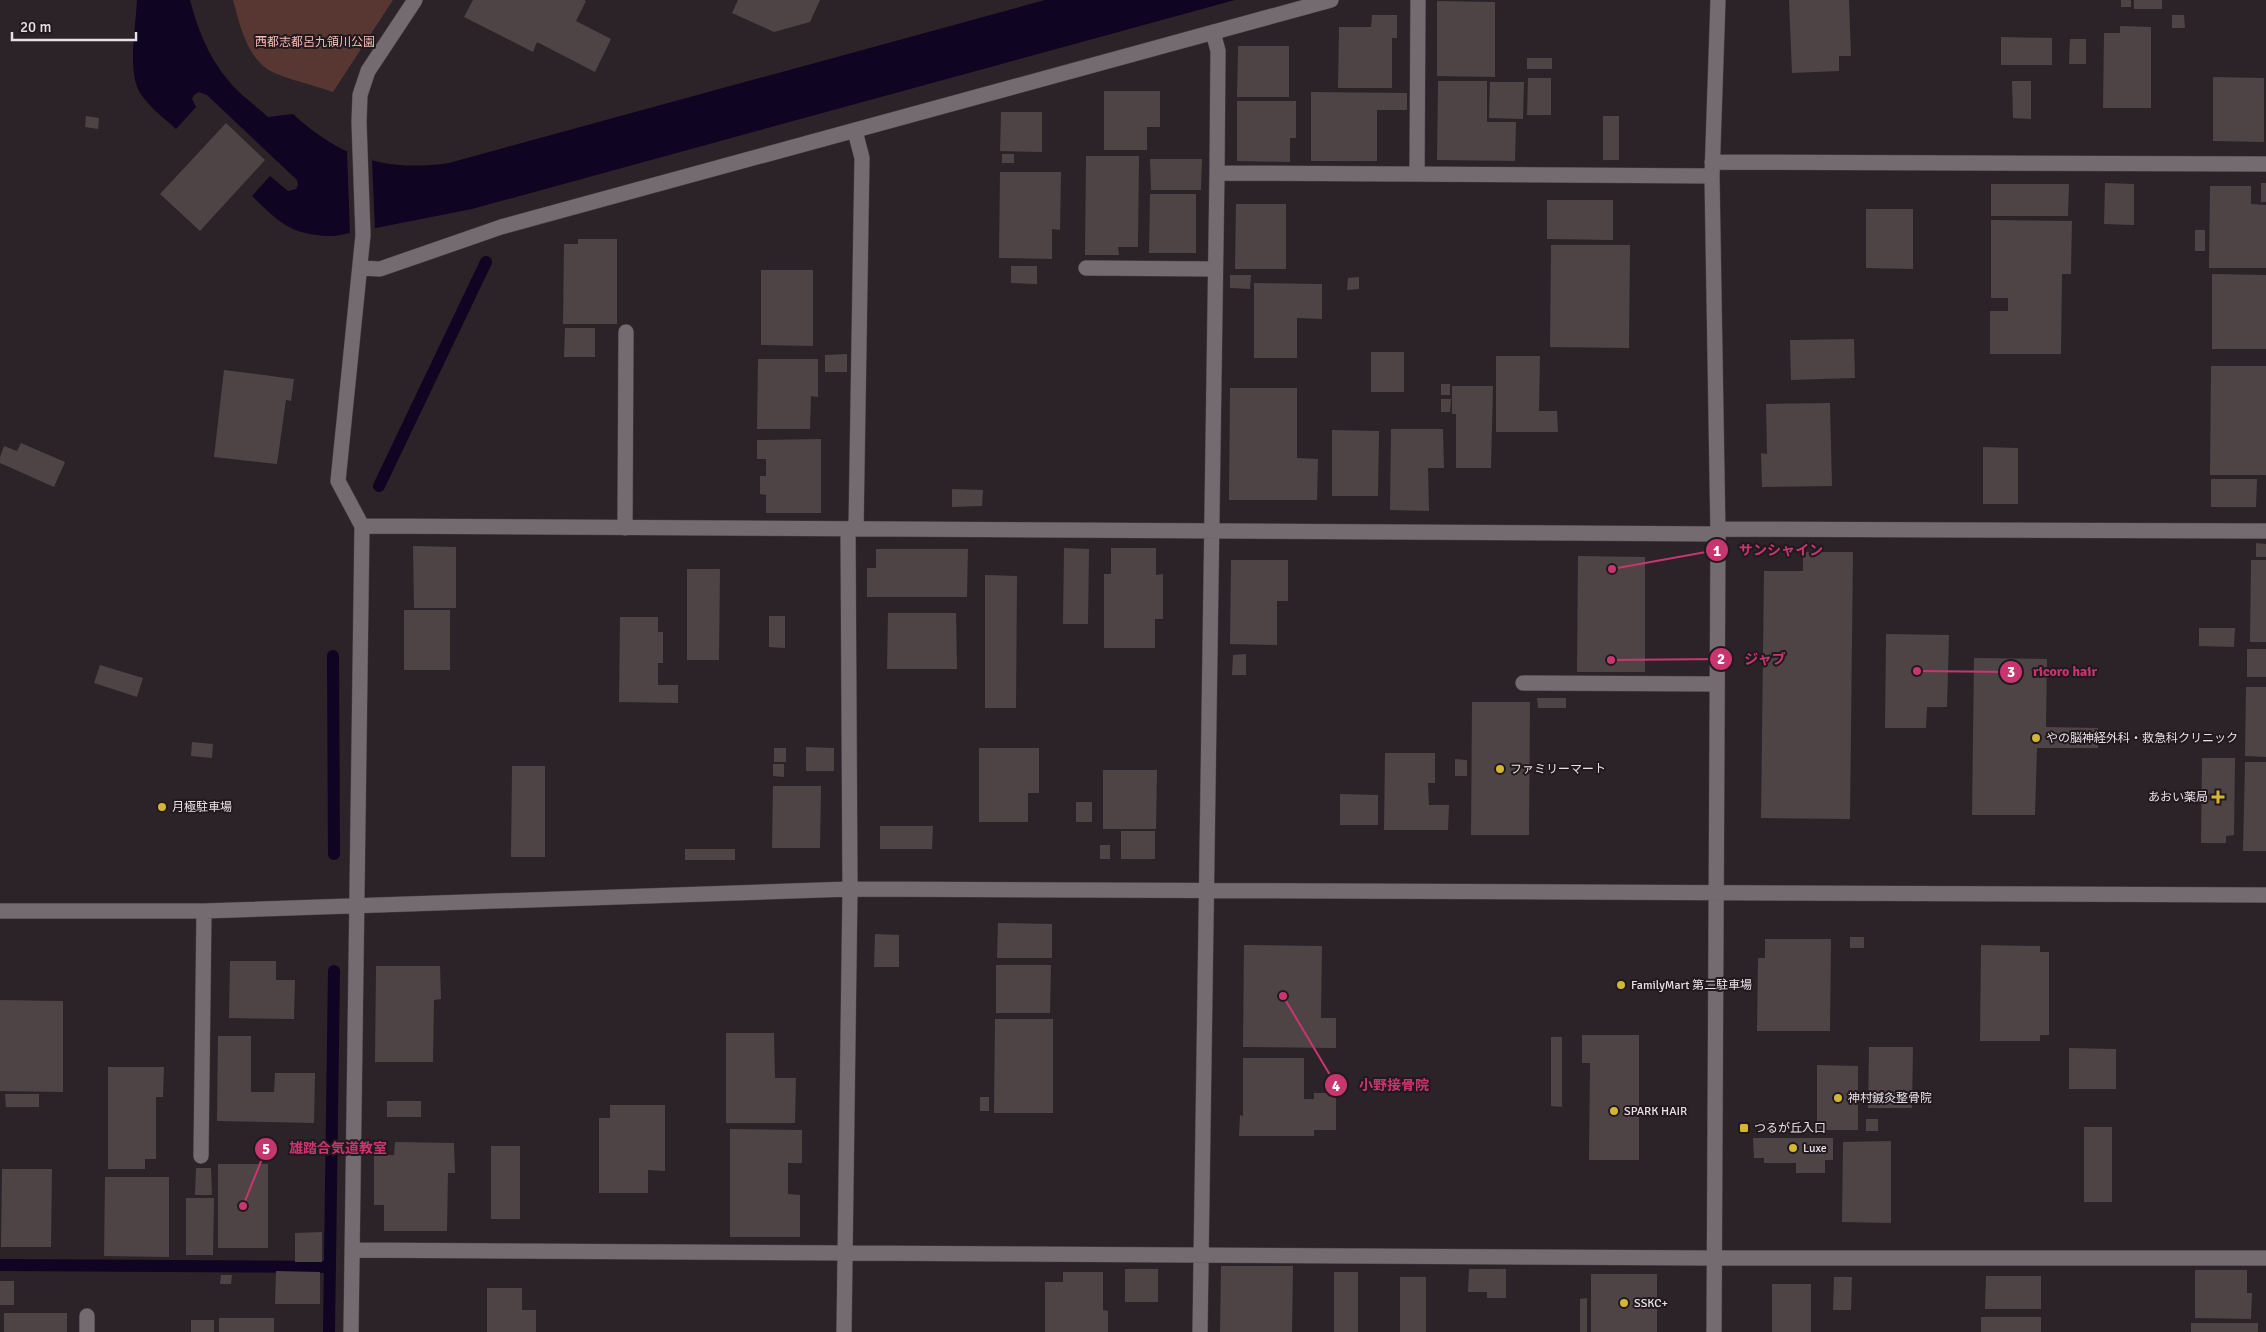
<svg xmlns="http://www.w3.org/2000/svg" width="2266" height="1332" viewBox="0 0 2266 1332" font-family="Signika,'Noto Sans JP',sans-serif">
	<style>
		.green { fill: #583632 }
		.water { fill: #0f0421 }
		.pier { fill: #2b2327 }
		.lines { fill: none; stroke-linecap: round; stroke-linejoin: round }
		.stream { stroke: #0f0421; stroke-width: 12 }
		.building { fill: #4e4446 }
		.minor-casing { stroke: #463f43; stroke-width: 16 }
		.minor { stroke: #746b70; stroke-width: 15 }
		.poi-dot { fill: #d4b635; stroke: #21191e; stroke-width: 2 }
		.labels { text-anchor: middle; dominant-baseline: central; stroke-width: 4; stroke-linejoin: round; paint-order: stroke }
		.park-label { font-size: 12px; fill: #f6bab2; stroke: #21191e }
		.poi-label { font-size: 12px; fill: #e7e1e4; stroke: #21191e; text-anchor: start }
		.leader { fill: none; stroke: #c83670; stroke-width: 2 }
		.callout-dot { fill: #c83670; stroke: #21191e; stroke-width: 2 }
		.mark-label { font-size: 15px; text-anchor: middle; font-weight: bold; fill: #fff }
		.callout-label { font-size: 14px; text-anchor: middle; font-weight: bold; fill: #c83670; stroke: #21191e; stroke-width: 4; stroke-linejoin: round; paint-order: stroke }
	</style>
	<rect width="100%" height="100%" fill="#2b2327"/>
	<path class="green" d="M233,0H393L333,92C319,87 276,76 267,69C245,52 240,25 233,0Z"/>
	<path class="water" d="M137,0H190C197,28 209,58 228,80C239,94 255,105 268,117L293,114C341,158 385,172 449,163L1045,0H1235L472,209L335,236C292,236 281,224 252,196L270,176L288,191L296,189L298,185L297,180L207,95L199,92L194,95L192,99L196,107L176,129C164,118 149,107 140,93C127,71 136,25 137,0Z"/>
	<path class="pier" d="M347,150L372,159L375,231L350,235Z"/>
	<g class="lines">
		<path class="stream" d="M379,486L486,262
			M333,656L334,854
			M0,1265L330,1267
			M329,1332L334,971"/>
	</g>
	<path class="building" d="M473,0H584L586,1L576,21L611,39L595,72L537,42L533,52L464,17Z
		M738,0H820L810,22L774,32L732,13Z
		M1789,0H1849L1851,56H1839V71L1792,73Z
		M2121,0H2131V7H2121Z
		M2134,0H2162V9H2134Z
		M1437,1L1495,2V77L1437,76Z
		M1372,15H1397V38H1392V88H1338L1339,27H1371Z
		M2172,15H2184L2185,28H2172Z
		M2120,26L2151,27V108H2103L2104,33H2120Z
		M2001,37L2052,38V65H2001Z
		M2070,39H2086V64H2069Z
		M1238,46H1289V97H1237Z
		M1527,58H1552V69H1527Z
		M2213,77L2264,78V142L2213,141Z
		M1528,78H1551V115H1527Z
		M1438,81H1487V122H1516L1515,161L1437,160Z
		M2012,81H2031V119L2013,118Z
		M1490,82H1524L1523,119L1489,118Z
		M1104,91H1160V127H1147V150H1104Z
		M1311,92L1407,93V110H1377V161H1311Z
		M1237,101H1296V138H1290V162L1237,161Z
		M1001,112H1042V152L1000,151Z
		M86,116L99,118L98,129L85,127Z
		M1603,116H1619V160H1603Z
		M226,123L265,160L200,231L160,194Z
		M1002,154H1014V163H1002Z
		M1086,156H1139L1138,247H1118L1119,255H1085Z
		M1150,159H1202L1201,190H1151Z
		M1000,172H1061L1060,230L1052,229V259L999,258Z
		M2105,183L2134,184V225L2104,224Z
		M2261,183H2266V202H2261Z
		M1991,184H2069L2068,216H1991Z
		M2210,186H2251V204L2266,205V268H2209Z
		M1150,194H1196V253H1149Z
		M1547,200H1613V240L1547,239Z
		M1236,204H1286V269H1235Z
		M1866,209H1913V269L1866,268Z
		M1991,220L2072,221L2071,274H2062L2061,354H1990V311H2008V298H1991Z
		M2195,230H2205V251H2195Z
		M578,239H617V324H563L564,244H578Z
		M1551,245H1630L1629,348L1550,347Z
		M1011,266H1037V284L1011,283Z
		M761,270H813V346L761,345Z
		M2212,274L2266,275V349H2212Z
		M1230,275H1251L1250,289L1230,288Z
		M1359,277V289L1347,290L1348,278Z
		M1254,283L1322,284V319L1297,318V358H1254Z
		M565,328H595V357H564Z
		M1854,339L1855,378L1791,380L1790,340Z
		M1371,352H1404V392H1371Z
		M847,354V372H825V355Z
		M1496,356H1540L1539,411H1557L1558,432H1496Z
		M758,359H818V397L811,396L810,429H757Z
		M2211,366H2266V475H2210Z
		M224,370L294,379L291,401L286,400L277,464L214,457Z
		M1441,384H1450V395H1441Z
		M1452,386H1493L1491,468H1456V414H1452Z
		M1230,388H1297V458L1318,459L1317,500H1229Z
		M1441,399H1451L1450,412H1441Z
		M1830,403L1832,486L1762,487L1761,453L1767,454L1766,404Z
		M1391,429H1443L1444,468H1428L1429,511L1390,510Z
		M1332,430L1379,431L1378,496H1332Z
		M821,439V513H766V495L760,494V476H766V459H757V440Z
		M21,443L65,462L54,487L0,463V457L4,446L17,451Z
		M1983,447L2018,448V504H1983Z
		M2211,479H2257L2256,507H2211Z
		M952,489L983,490L982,506L952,507Z
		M2256,543L2266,544V557H2256Z
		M413,546L456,547V608H414Z
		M1064,548L1089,549L1088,624H1063Z
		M1111,548H1156V575L1163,574V619H1155V648H1104V574H1111Z
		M876,549H968L967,597H867V568H876Z
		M1803,552H1853L1850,819L1761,818L1764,571H1803Z
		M1578,556L1645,557V672H1577Z
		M1231,560H1288V601H1277V645L1230,644Z
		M2251,560H2266V642H2250Z
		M687,569H720L719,660H687Z
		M985,575L1017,576L1016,708H985Z
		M404,610H450V670H404Z
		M888,613H956L957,669H887Z
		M769,616H785V648L769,647Z
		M620,617H658V632H663V663H658V685H678V703L619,702Z
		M2199,628H2235L2234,647L2199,646Z
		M1886,634L1949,635L1947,707H1927L1926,728H1885Z
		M2247,649H2266V677H2247Z
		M1246,654V675H1232L1233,655Z
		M1974,658L2047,659L2046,727L2098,728V748H2037L2035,815H1972Z
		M100,665L143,678L137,697L94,683Z
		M2246,687H2266V757L2245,756Z
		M1537,698H1566V708H1538Z
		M1472,702H1530L1529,835H1471Z
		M192,742L213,744L212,758L191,756Z
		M806,747L834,748V771H806Z
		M774,748H786V762H774Z
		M979,748H1039V793H1028V822H979Z
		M1385,753H1435V783H1428L1429,805H1449L1448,830H1384Z
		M2202,758H2235L2234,835L2226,836V843H2201Z
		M1455,759L1467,760V776H1455Z
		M2245,762H2266V851H2243Z
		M773,764H784V777L773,776Z
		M512,766H545V857H511Z
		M1103,770H1157L1156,829H1103Z
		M773,786H821L820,848H772Z
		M1340,794L1378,795V825H1340Z
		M1076,802H1092V822H1076Z
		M880,826H933L932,849H880Z
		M1121,831H1155V859H1121Z
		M1100,845H1110V859H1100Z
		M685,849H735V860H685Z
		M998,923L1052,924V958H997Z
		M875,934L899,935V967H874Z
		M1850,937H1864V948H1850Z
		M1765,939H1831L1830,1031H1757L1758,958H1765Z
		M1244,945L1322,946L1321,1018H1336V1048L1243,1047Z
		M1981,945L2040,946V952H2049V1035H2040V1041H1980Z
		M230,961H276V980H295L294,1019L229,1018Z
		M996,965H1051L1050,1013H996Z
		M376,966H440L441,999L434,1000L433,1062H375Z
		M0,1000L63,1001V1092L0,1091Z
		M995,1019H1053V1113H994Z
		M726,1033H774L775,1078H796L795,1123H726Z
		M1582,1035H1639V1160H1589L1590,1063H1582Z
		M218,1036H251V1092H274L275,1073H315L314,1123L217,1121Z
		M1551,1037H1562V1107L1551,1106Z
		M1869,1047H1913L1912,1108H1868Z
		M2069,1048L2116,1049V1089H2069Z
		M1243,1058H1304V1099H1314V1093H1336V1130H1314V1136H1239L1240,1115L1243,1116Z
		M1817,1065L1858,1066V1130H1817Z
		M108,1067H164L163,1097H156V1159H145V1169H108Z
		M5,1094H39V1107H6Z
		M980,1097H989V1111H980Z
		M387,1101H421V1117H387Z
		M610,1105H665V1171L648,1170V1193H599V1118H610Z
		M1866,1119H1878V1131H1866Z
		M2084,1127H2112V1202H2084Z
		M730,1129L802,1130V1163H788V1194L800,1195V1237H730Z
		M1753,1138H1833V1160H1825V1173H1796V1163H1764V1158H1754Z
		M1891,1141V1223L1842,1222L1843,1142Z
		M395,1142L454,1143L455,1173H448L447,1231H384V1205H374V1155H394Z
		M491,1146H520V1219H491Z
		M218,1164H268V1248H218Z
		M196,1168H211L212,1195H195Z
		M2,1169H52L51,1247H1Z
		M105,1177H169V1257L104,1256Z
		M186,1198H214L213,1255H186Z
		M322,1232V1262H295V1233Z
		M1221,1266H1293L1292,1332H1220Z
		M1125,1269H1158V1302H1125Z
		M1469,1269H1506V1298H1487V1292H1468Z
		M2195,1270H2247V1293H2252L2251,1319L2195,1318Z
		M276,1271L320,1272V1304H275Z
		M1063,1272H1103V1310L1108,1311V1332H1045V1282H1063Z
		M1334,1272H1358V1332H1334Z
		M1591,1274H1657V1332H1591Z
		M221,1275H232L231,1284H220Z
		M1986,1276H2041V1309H1985Z
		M1400,1277H1426V1332H1400Z
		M1834,1277H1852L1851,1310H1833Z
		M0,1281H14V1305H0Z
		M1772,1284H1811V1332H1772Z
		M487,1288H522V1310H536V1332H487Z
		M1587,1298V1332H1580V1299Z
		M4,1313H67V1332H4Z
		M1981,1317H2041V1332H1981Z
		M219,1318H274V1332H219Z
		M191,1320H214V1332H191Z
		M2191,1323H2258V1332H2191Z"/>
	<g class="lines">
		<g class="minor-casing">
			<path id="minor" d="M855,131L862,158L856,529
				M1712,162L2266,164
				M1217,173L1712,176
				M1417,174L1418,0
				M361,268L380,269L501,227L1331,0
				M1086,268L1215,269
				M362,526L1718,534
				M625,528L626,332
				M1718,529L2266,531
				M1523,683L1717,684
				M0,911H204L850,889L2266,895
				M201,1156L204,911
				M352,1250L1714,1258H2266
				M87,1332V1316
				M351,1332L362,526L338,481L363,235L359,122L360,95L368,71L415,0
				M844,1332L850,889L848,529
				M1200,1332L1217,173L1218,51L1213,32
				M1714,1332L1718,534L1712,176L1718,0"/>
		</g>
		<use href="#minor" class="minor"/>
	</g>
	<g class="poi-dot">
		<circle cx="2036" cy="738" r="5"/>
		<circle cx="1500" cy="769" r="5"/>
		<path d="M2215.5 789.5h5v5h5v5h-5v5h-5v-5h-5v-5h5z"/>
		<circle cx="162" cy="807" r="5"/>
		<circle cx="1621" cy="985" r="5"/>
		<circle cx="1838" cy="1098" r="5"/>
		<circle cx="1614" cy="1111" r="5"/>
		<rect x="1739" y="1123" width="10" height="10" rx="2.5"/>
		<circle cx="1793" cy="1148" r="5"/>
		<circle cx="1624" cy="1303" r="5"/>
	</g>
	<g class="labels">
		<g class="park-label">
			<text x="315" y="42">西都志都呂九領川公園</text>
		</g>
		<g class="poi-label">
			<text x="2046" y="738">やの脳神経外科・救急科クリニック</text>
			<text x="1510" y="769">ファミリーマート</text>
			<text x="2208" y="797" text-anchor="end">あおい薬局</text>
			<text x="172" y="807">月極駐車場</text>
			<text x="1631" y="985">FamilyMart 第二駐車場</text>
			<text x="1848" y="1098">神村鍼灸整骨院</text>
			<text x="1624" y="1111">SPARK HAIR</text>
			<text x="1754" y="1128">つるが丘入口</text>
			<text x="1803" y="1148">Luxe</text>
			<text x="1634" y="1303">SSKC+</text>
		</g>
	</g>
	<path class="leader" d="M1612 569L1717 550M1611 660L1721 659M1917 671L2011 672M1283 996L1336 1085M243 1206L266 1149"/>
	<g class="callout-dot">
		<circle cx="1612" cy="569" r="5"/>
		<circle cx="1611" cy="660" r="5"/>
		<circle cx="1917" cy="671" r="5"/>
		<circle cx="1283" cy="996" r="5"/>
		<circle cx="243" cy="1206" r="5"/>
		<circle cx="1717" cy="550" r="12"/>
		<circle cx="1721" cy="659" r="12"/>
		<circle cx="2011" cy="672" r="12"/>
		<circle cx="1336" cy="1085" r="12"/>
		<circle cx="266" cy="1149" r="12"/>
	</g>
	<g class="mark-label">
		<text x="1717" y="556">1</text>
		<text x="1721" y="664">2</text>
		<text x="2011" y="677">3</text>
		<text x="1336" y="1091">4</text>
		<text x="266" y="1154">5</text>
	</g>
	<g class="callout-label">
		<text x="1781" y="555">サンシャイン</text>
		<text x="1765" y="664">ジャブ</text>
		<text x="2065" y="676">ricoro hair</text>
		<text x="1394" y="1090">小野接骨院</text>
		<text x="338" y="1153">雄踏合気道教室</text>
	</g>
	<path d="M12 32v8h124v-8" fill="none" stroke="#e7e1e4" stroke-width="2.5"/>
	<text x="20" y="32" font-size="15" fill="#e7e1e4" stroke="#21191e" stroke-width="4" paint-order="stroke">20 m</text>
</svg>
